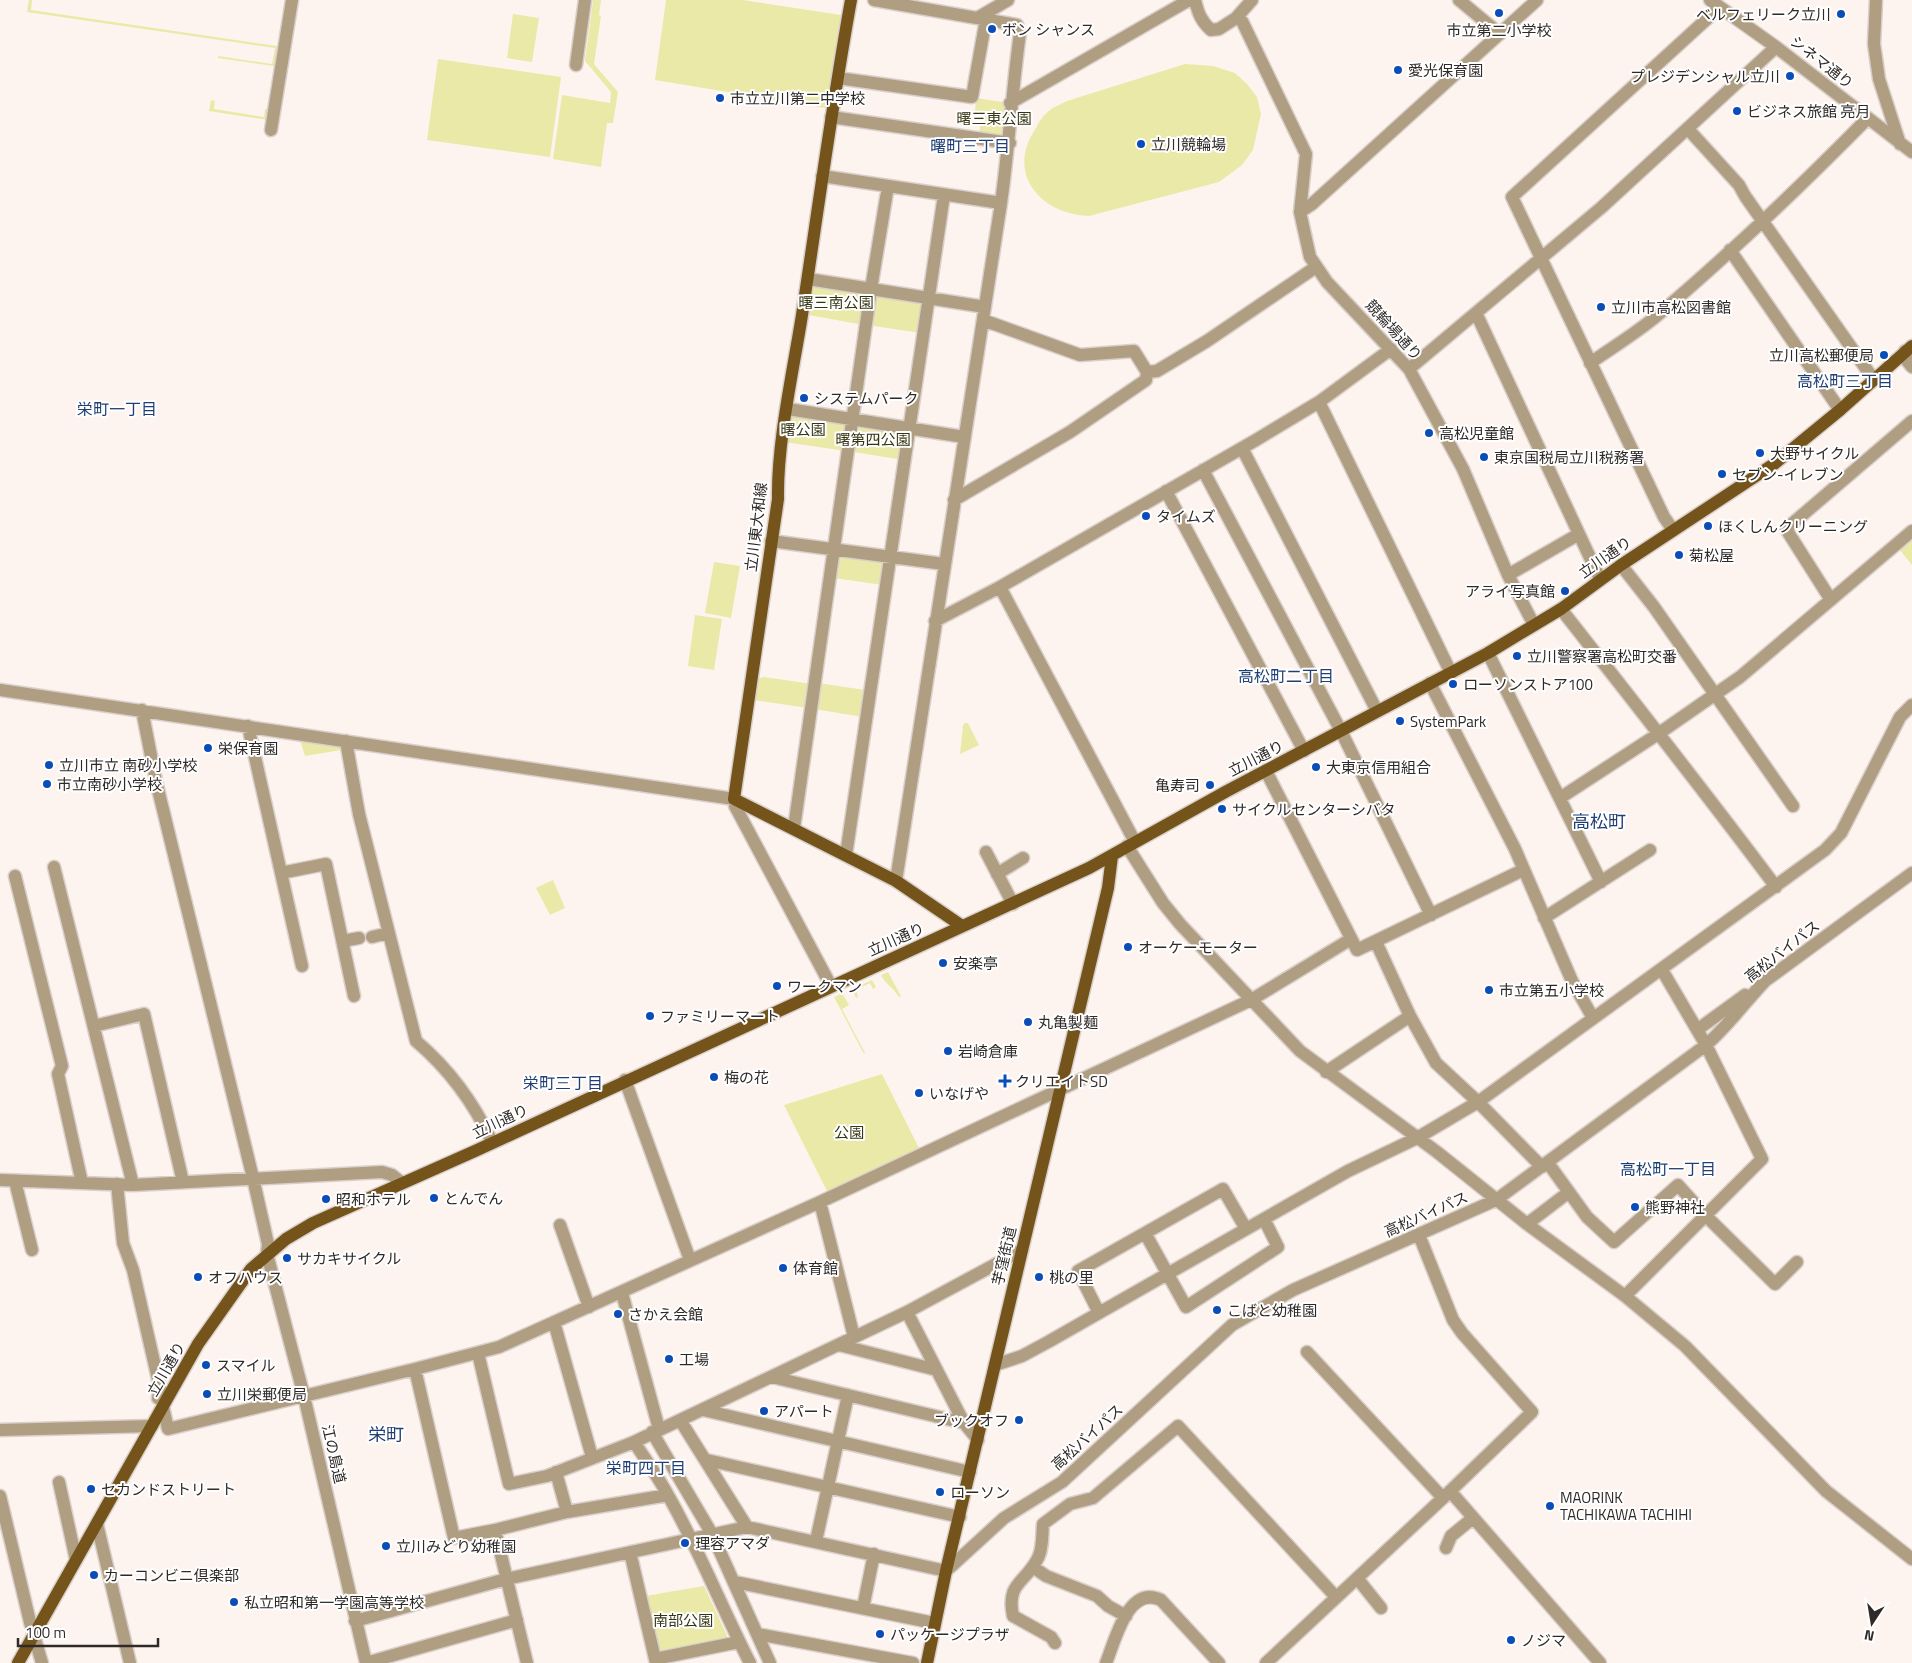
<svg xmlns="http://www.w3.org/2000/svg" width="1912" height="1663" viewBox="0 0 1912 1663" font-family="'Titillium Web','Noto Sans JP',sans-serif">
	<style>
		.green { fill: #eae9a7 }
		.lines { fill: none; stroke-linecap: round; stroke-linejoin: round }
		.minor-casing { stroke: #d9d0cb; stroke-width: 15 }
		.major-casing { stroke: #d9d0cb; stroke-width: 15 }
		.minor { stroke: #b09e82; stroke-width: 12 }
		.major { stroke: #75541b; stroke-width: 12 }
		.poi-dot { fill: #0a4db8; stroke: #fff; stroke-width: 2 }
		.labels { text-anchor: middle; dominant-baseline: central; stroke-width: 4; stroke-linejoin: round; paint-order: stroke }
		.poi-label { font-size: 15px; fill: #2f2a28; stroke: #fff; text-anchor: start }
		.street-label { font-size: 15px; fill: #2f2a28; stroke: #fff }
		.park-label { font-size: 15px; fill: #373614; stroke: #fff }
		.neighbourhood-label { font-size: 16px; fill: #203f75; stroke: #fff }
		.quarter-label { font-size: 18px; fill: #203f75; stroke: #fff }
	</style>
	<rect width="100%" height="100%" fill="#fef4ef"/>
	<path class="green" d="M29,0H32L31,10L277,46L274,66L218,58V56L272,64L275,48L27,12Z
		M593,0H601L599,15L601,16L594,64L618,92L613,123H607L601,167L553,159L562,95L610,103L611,92L585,61Z
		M666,0H743L841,15L828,105L825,108L655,80Z
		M513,14L539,18L532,62L507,58Z
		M438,59L561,77L550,157L427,140Z
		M1185,64L1213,66L1235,73L1247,84L1257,97L1261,114L1253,150L1242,165L1219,182L1089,216C1040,214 1005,173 1036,128C1039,122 1044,114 1050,110C1055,106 1062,104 1067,101Z
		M976,98L1009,103V142L979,138L980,126L974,124Z
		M211,100L215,101L214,109L264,117L265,109H268V120L209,111Z
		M808,280L869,291L864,325L803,314Z
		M871,291L927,299L921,333L867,325Z
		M788,410L851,420L846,451L784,442Z
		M852,421L908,429L903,460L848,451Z
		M1912,539V565L1899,549Z
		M838,552L887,559L883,585L834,578Z
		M714,562L740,566L731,618L705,613Z
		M695,615L722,619L714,670L688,666Z
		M764,677L812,684L808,708L754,700L757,679Z
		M818,683L865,690L863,717L814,709Z
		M965,723H968L979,745L960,754L963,725Z
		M300,740L338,746L341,750L305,756Z
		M553,880L565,908L550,915L536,888Z
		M888,972L901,996L899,997C894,988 886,985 881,975Z
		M872,980L876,987L873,989L870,983L856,990L858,997L856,998L852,989Z
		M842,993L849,1005L842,1009L865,1053L864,1054L834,997Z
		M882,1074L920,1150L828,1193L784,1105Z
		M704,1586L729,1640L660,1655L645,1596Z"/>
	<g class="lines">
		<g class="minor-casing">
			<path id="minor" d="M874,0L1017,25L1020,33C1012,90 1009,147 1001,203L896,881
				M1195,0C1198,13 1201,21 1211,30L1219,29L1236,18L1242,21L1306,154L1300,212L1310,257L1327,282L1409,369L1463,469L1508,575L1534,625
				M1459,0L1500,34
				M1710,0L1776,47L1912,152
				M1876,0L1874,44L1879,79L1900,144
				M979,17L1008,0
				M1236,18L1252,0
				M576,65L585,0
				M838,78L972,97L986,19
				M1010,103L1189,0
				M831,117L1010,143
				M1688,129L1739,185L1745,196L1874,380
				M271,130L292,0
				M822,176L1001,203
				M1300,212L1312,204L1537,0
				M1730,250L1840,410
				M808,279L985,307
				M1476,313L1600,579
				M1905,351L1907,361L1912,367
				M1590,363C1613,347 1638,332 1659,314C1732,252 1801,186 1868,118
				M1409,369L1602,207L1776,47
				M1147,372L1157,371L1207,341L1316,267
				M1319,402L1451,673
				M788,409L964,437
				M1242,448L1377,711
				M1203,470L1341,731L1431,915
				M1166,491L1304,751
				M954,500L1070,432L1146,380L1147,372L1134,351L1080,355L983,320
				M1673,530L1664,517L1512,197L1720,7
				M771,541L944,564
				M1621,565L1654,607L1793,806
				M1508,575L1579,534
				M1000,587L1135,842
				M1831,600L1786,529L1912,421
				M1561,609C1633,701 1706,793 1776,887
				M935,621L1000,587L1256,440L1319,402L1391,349
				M1488,653L1601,882
				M1430,683L1515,849L1572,981L1593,1018
				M0,690L734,799L735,806L831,986
				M142,710L156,781L253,1178L268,1244L267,1254L304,1396L366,1663
				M248,726L302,966
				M346,741L359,814L416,1041C449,1069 474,1103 492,1142
				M1266,771L1357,950L1523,870
				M1560,798L1658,734L1740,677L1912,531
				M794,828L871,289L888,186
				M1127,846L1163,903L1180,924L1300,1051L1437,1152L1527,1224L1625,1296L1685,1346L1826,1491L1912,1559
				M986,852L1013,904
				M846,855L944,195
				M54,867L133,1185
				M281,873L326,864L354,996
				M997,874L1023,858
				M15,876L62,1066L58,1074L82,1183
				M1544,918L1650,850
				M372,937L389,933
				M343,941L359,938
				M1376,942L1410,1016L1436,1063L1478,1102L1542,1167
				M94,1026L144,1014L183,1182
				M1697,1030L1745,995
				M1326,1072L1410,1016
				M625,1080L690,1260
				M1548,1163L1587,1217L1614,1242L1678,1185L1705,1215L1775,1284L1797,1262
				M0,1180L133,1185L382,1172L392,1175L402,1183
				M15,1181L32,1250
				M117,1184L123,1243L133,1270L160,1388L158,1398L165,1402
				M820,1202L854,1337
				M1527,1224L1569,1192
				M560,1225L589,1307
				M1145,1233L1186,1307L1278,1247L1264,1219
				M1419,1235L1453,1320L1462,1333L1532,1412L1443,1498
				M622,1293L659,1429
				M1625,1296L1762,1159L1706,1045L1662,970
				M907,1312L964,1423L978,1440
				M1099,1313L1078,1271L1223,1189L1246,1229
				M554,1322L592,1457
				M839,1345L937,1370
				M478,1353L509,1484L547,1476L634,1442L907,1312L1022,1250
				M995,1365L1022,1356L1048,1342L1348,1171L1417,1138L1478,1102L1825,850L1841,833L1900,717L1912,705
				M415,1369L454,1538L495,1530
				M772,1377L964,1423
				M163,1407L168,1429L415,1369L499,1347L820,1202L1251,1000L1351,939
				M703,1410L970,1472
				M680,1420L747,1527
				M0,1430L152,1426
				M652,1432L712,1534L770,1663
				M634,1442C646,1460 659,1478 669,1497C699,1550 722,1608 750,1663
				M707,1460L960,1517
				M556,1472L567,1512
				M59,1482L76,1560
				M1450,1491L1600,1663
				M0,1496L30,1622L42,1663
				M97,1524L130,1663
				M816,1541L848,1395
				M1446,1548L1451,1536L1473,1518
				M630,1552L656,1663
				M1033,1567L1046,1576L1097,1596L1108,1606L1126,1616
				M1357,1578L1381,1608
				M735,1582L934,1623
				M863,1608L874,1554
				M355,1621L506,1579L747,1527L946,1571L1004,1518L1062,1482L1232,1325L1293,1290L1496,1200L1706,1045C1728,1026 1745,1002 1765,981L1912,873
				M757,1634L913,1663
				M1055,1643L1051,1637L1013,1616C1006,1582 1025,1584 1038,1558C1043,1549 1042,1535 1043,1524L1070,1504L1093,1498L1178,1426L1336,1597
				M655,1659L739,1642
				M366,1663L517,1620
				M527,1663L495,1530L567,1512L668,1495
				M1106,1663C1115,1641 1128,1584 1161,1600L1219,1663
				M1266,1663L1443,1498L1307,1352"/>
		</g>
		<g class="major-casing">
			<path id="major" d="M851,0C832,105 818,210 802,315C793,372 777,442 778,499L734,799L896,881L962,926
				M18,1663L198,1344L251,1269L286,1239L313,1223L475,1151L1089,868L1227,791L1488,653L1561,609L1621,565L1774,464L1840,410L1912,346
				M927,1663L946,1571L1108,888L1112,856"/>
		</g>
		<use href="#minor" class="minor"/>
		<use href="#major" class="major"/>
	</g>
	<g class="poi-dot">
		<circle cx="1499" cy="13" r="5"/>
		<circle cx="1841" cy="14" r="5"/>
		<circle cx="992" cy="29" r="5"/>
		<circle cx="1398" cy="70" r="5"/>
		<circle cx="1790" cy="76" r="5"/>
		<circle cx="720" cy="98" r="5"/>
		<circle cx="1737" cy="111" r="5"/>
		<circle cx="1141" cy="144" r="5"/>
		<circle cx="1601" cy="307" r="5"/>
		<circle cx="1884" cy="355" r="5"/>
		<circle cx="804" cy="398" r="5"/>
		<circle cx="1429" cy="433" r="5"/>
		<circle cx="1760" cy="453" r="5"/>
		<circle cx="1484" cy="457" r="5"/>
		<circle cx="1722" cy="474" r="5"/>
		<circle cx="1146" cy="516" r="5"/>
		<circle cx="1708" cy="526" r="5"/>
		<circle cx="1679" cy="555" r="5"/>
		<circle cx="1565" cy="591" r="5"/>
		<circle cx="1517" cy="656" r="5"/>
		<circle cx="1453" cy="684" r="5"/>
		<circle cx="1400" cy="721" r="5"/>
		<circle cx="208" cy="748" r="5"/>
		<circle cx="49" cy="765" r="5"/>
		<circle cx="1316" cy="767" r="5"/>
		<circle cx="47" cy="784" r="5"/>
		<circle cx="1210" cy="785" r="5"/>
		<circle cx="1222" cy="809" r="5"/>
		<circle cx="1128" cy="947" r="5"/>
		<circle cx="943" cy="963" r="5"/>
		<circle cx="777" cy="986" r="5"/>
		<circle cx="1489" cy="990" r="5"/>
		<circle cx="650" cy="1016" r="5"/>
		<circle cx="1028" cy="1022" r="5"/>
		<circle cx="948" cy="1051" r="5"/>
		<circle cx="714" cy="1077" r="5"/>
		<path d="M1002.5 1073.5h5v5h5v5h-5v5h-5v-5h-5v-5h5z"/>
		<circle cx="919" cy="1093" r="5"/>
		<circle cx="434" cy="1198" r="5"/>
		<circle cx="326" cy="1199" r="5"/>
		<circle cx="1635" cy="1207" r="5"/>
		<circle cx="287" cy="1258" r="5"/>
		<circle cx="783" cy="1268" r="5"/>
		<circle cx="198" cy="1277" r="5"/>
		<circle cx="1039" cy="1277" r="5"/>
		<circle cx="1217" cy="1310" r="5"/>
		<circle cx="618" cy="1314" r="5"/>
		<circle cx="669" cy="1359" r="5"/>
		<circle cx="206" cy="1365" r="5"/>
		<circle cx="207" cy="1394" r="5"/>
		<circle cx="764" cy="1411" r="5"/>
		<circle cx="1019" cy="1420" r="5"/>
		<circle cx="91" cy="1489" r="5"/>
		<circle cx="940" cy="1492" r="5"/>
		<circle cx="1550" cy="1506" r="5"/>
		<circle cx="685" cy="1543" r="5"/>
		<circle cx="386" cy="1546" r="5"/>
		<circle cx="94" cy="1575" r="5"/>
		<circle cx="234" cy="1602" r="5"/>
		<circle cx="880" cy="1634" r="5"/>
		<circle cx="1511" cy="1640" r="5"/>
	</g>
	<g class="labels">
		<g class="poi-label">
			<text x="1831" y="14" text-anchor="end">ベルフェリーク立川</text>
			<text x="1002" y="29">ボン シャンス</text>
			<text x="1499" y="30" text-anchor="middle">市立第二小学校</text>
			<text x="1408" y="70">愛光保育園</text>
			<text x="1780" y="76" text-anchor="end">プレジデンシャル立川</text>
			<text x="730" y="98">市立立川第二中学校</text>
			<text x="1747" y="111">ビジネス旅館 亮月</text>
			<text x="1151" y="144">立川競輪場</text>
			<text x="1611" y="307">立川市高松図書館</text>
			<text x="1874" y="355" text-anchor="end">立川高松郵便局</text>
			<text x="814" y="398">システムパーク</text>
			<text x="1439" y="433">高松児童館</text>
			<text x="1770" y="453">大野サイクル</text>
			<text x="1494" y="457">東京国税局立川税務署</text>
			<text x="1732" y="474">セブン-イレブン</text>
			<text x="1156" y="516">タイムズ</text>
			<text x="1718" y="526">ほくしんクリーニング</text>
			<text x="1689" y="555">菊松屋</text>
			<text x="1555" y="591" text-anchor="end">アライ写真館</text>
			<text x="1527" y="656">立川警察署高松町交番</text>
			<text x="1463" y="684">ローソンストア100</text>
			<text x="1410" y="721">SystemPark</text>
			<text x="218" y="748">栄保育園</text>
			<text x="59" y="765">立川市立 南砂小学校</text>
			<text x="1326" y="767">大東京信用組合</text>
			<text x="57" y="784">市立南砂小学校</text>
			<text x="1200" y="785" text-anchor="end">亀寿司</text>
			<text x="1232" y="809">サイクルセンターシバタ</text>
			<text x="1138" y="947">オーケーモーター</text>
			<text x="953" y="963">安楽亭</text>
			<text x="787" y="986">ワークマン</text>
			<text x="1499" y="990">市立第五小学校</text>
			<text x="660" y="1016">ファミリーマート</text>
			<text x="1038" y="1022">丸亀製麺</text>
			<text x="958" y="1051">岩崎倉庫</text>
			<text x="724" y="1077">梅の花</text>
			<text x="1015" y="1081">クリエイトSD</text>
			<text x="929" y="1093">いなげや</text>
			<text x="444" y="1198">とんでん</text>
			<text x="336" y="1199">昭和ホテル</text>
			<text x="1645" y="1207">熊野神社</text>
			<text x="297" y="1258">サカキサイクル</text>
			<text x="793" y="1268">体育館</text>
			<text x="208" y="1277">オフハウス</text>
			<text x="1049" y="1277">桃の里</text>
			<text x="1227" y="1310">こばと幼稚園</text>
			<text x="628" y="1314">さかえ会館</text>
			<text x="679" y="1359">工場</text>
			<text x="216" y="1365">スマイル</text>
			<text x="217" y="1394">立川栄郵便局</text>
			<text x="774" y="1411">アパート</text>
			<text x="1009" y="1420" text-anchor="end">ブックオフ</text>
			<text x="101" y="1489">セカンドストリート</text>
			<text x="950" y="1492">ローソン</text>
			<text x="1560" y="1497">MAORINK<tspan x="1560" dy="17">TACHIKAWA TACHIHI</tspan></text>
			<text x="695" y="1543">理容アマダ</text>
			<text x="396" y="1546">立川みどり幼稚園</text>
			<text x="104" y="1575">カーコンビニ倶楽部</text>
			<text x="244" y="1602">私立昭和第一学園高等学校</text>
			<text x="890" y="1634">パッケージプラザ</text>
			<text x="1521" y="1640">ノジマ</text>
		</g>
		<g class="street-label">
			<text transform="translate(1822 62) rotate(38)">シネマ通り</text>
			<text transform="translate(1394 330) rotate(48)">競輪場通り</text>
			<text transform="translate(756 527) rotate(-83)">立川東大和線</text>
			<text transform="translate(1605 557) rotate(-35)">立川通り</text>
			<text transform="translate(1256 758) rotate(-27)">立川通り</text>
			<text transform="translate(896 939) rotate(-24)">立川通り</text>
			<text transform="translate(1782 951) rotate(-38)">高松バイパス</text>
			<text transform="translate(500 1121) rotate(-25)">立川通り</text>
			<text transform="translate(1426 1214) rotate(-24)">高松バイパス</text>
			<text transform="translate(1004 1256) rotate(-77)">芋窪街道</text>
			<text transform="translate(166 1369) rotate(-60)">立川通り</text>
			<text transform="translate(1087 1437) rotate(-42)">高松バイパス</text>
			<text transform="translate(334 1454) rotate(77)">江の島道</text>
		</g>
		<g class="park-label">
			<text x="994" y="118">曙三東公園</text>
			<text x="836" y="302">曙三南公園</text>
			<text x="803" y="429">曙公園</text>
			<text x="873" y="439">曙第四公園</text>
			<text x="849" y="1132">公園</text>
			<text x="683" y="1620">南部公園</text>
		</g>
		<g class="neighbourhood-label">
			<text x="970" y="146">曙町三丁目</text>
			<text x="1845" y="381">高松町三丁目</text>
			<text x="117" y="409">栄町一丁目</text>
			<text x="1286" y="676">高松町二丁目</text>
			<text x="563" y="1083">栄町三丁目</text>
			<text x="1668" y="1169">高松町一丁目</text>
			<text x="646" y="1468">栄町四丁目</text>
		</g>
		<g class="quarter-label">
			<text x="1599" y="821">高松町</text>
			<text x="386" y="1434">栄町</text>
		</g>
	</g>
	<g transform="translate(1872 1623) rotate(192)" stroke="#ffffff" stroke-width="4" paint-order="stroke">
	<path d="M0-4L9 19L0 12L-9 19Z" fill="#2f2a28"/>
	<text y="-8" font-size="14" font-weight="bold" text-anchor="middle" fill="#2f2a28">N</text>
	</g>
	<path d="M18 1638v8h140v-8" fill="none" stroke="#2f2a28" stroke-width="2.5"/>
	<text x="25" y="1638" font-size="15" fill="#2f2a28" stroke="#ffffff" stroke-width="4" paint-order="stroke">100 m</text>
</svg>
